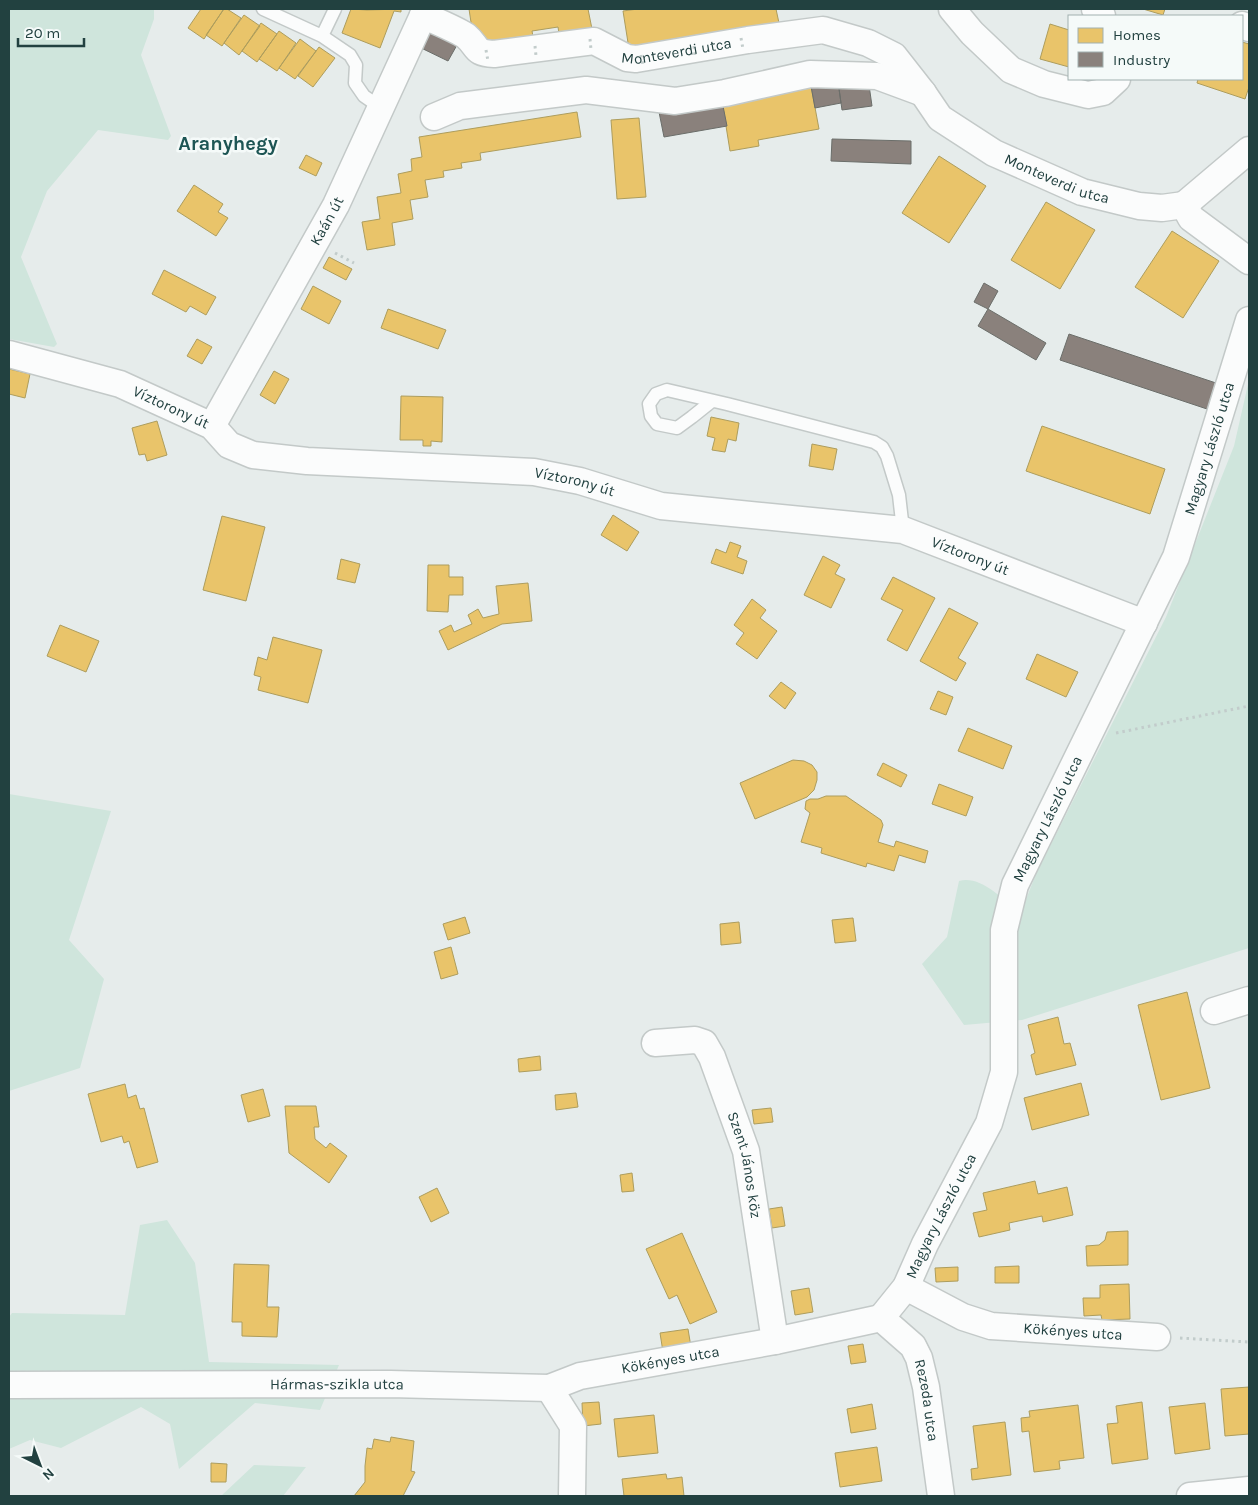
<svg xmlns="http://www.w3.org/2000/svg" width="1258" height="1505" viewBox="0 0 1258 1505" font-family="Karla,sans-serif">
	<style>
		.green { fill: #cfe5dc }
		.homes { fill: #e9c46a; stroke: #ad9d5d }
		.industry { fill: #8a817c; stroke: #6b6e6a }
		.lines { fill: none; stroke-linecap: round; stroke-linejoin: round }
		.lane-casing { stroke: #c3c9c8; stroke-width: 15 }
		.street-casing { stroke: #c3c9c8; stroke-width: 29 }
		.path { stroke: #c2cccb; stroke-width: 3; stroke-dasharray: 2.5 4; stroke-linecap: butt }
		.lane { stroke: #fbfcfc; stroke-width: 12 }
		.street { stroke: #fbfcfc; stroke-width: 26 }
		.path-bridge { stroke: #c2cccb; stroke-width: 3; stroke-dasharray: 2.5 4; stroke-linecap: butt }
		.labels { text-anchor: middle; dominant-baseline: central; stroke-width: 5; stroke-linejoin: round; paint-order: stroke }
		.street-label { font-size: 15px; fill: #224140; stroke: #f5faf9 }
		.district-label { font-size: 20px; font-weight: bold; fill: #1d5554; stroke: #f5faf9 }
	</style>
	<rect width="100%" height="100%" fill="#e6eceb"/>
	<path class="green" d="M9,9H154V19L141,55L171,136L168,140L98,130L47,191L21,257L57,344L54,347L9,339Z
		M1249,380V948L1022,1020L964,1025L922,964L947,937L959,881C982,875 1003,901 1021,912L1036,874L1166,617L1234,446Z
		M9,794L111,811L69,940L104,979L80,1068L9,1091Z
		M167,1220L195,1263L209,1362L339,1365L320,1410L255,1403L179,1469L170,1424L141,1407L61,1448L30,1440L9,1449V1317L12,1313L125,1315L140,1225Z
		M254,1465L306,1467L283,1496H221Z"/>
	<path class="homes" d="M201,9H221L223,10L204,39L188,28Z
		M224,9H227L241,18L222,46L206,35Z
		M351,9L367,10L401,9V12L394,11L380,48L342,33Z
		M469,9H588L593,34L560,40L558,27L532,31L534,42L491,49L489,40L474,42Z
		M638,9H776L779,23L629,49L623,11Z
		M1143,9H1165L1163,15Z
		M244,15L260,26L239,55L224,43Z
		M261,23L277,34L257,62L242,51Z
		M1050,24L1069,30V67L1040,59Z
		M279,31L296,43L277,71L259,59Z
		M300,39L316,51L295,79L279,68Z
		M1242,42L1249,44V87L1245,99L1197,83L1198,79H1242Z
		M319,47L335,58L313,87L298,76Z
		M811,86L819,129L758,140L759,146L730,151L722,101Z
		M577,112L581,137L480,153L481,160L461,163L462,168L443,171L444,177L425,180L428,197L410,200L413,219L392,223L395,245L367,250L362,222L380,219L377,197L401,193L398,174L412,171L411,159L422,157L419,137Z
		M639,118L646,197L617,199L611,120Z
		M306,155L322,163L316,176L299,168Z
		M939,156L986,186L949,243L902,213Z
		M194,185L223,204L218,212L228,218L216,236L177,211Z
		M1046,202L1095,230L1060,289L1011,260Z
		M1172,231L1219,261L1183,318L1135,287Z
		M329,257L352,269L346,280L323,268Z
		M164,270L216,297L206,315L190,306L186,312L152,294Z
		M313,286L341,301L329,324L301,309Z
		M388,309L446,330L438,349L381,328Z
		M197,339L212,347L202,364L187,356Z
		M9,369L30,374L25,398L9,394Z
		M274,371L289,379L275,404L260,395Z
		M401,396L443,397L442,442L431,441V446H423V440H400Z
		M711,417L739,423L736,441L728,439L725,452L712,450L715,438L707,436Z
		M157,421L167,455L147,461L145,454L139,455L132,428Z
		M1042,426L1165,469L1150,514L1026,471Z
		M812,444L837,449L833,470L809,466Z
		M613,515L639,532L627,551L601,535Z
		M222,516L265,527L246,601L203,590Z
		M730,542L741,546L737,557L747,561L743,574L711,563L716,549L726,553Z
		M823,556L840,565L835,574L845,579L831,608L804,595Z
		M341,559L360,564L355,583L337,579Z
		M428,565H449V577H463V595H449L448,612L427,611Z
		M893,577L935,598L907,651L887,640L903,610L881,599Z
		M528,583L532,621L502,624L448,650L439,631L451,625L454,632L472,624L468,615L478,609L483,618L499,614L496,586Z
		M752,599L766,610L760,618L777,631L757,659L736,644L744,633L734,625Z
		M949,608L978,623L958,658L966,663L956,681L920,661Z
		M60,625L99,641L86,672L47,656Z
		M273,637L322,650L308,703L258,690L261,677L254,675L258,657L267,660Z
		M1037,654L1078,672L1066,697L1026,679Z
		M781,682L796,693L785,709L769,696Z
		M938,691L953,697L946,715L930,709Z
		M968,728L1012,746L1003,769L958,751Z
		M793,760L804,761L812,765L817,772V780L814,790L807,797L755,819L740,783Z
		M883,763L907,775L901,787L877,775Z
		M939,784L973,797L966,816L932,804Z
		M826,796H846L881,820L883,825L878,842L894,847L896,841L928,851L925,863L899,855L894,871L867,863L866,867L821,853L822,848L801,842L810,813L805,809L806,801L810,799H818Z
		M465,917L470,933L448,940L443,924Z
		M853,918L856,941L835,943L832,920Z
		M739,922L741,943L721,945L720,924Z
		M451,947L458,974L441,979L434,952Z
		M1187,992L1210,1088L1161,1100L1138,1005Z
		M1058,1017L1064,1044L1070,1043L1076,1065L1036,1075L1031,1055L1035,1053L1028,1025Z
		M540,1056L541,1070L519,1072L518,1059Z
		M1081,1083L1089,1115L1032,1130L1024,1098Z
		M125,1084L128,1098L136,1095L140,1109L144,1108L158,1162L137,1168L129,1141L124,1143L122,1136L101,1142L88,1094Z
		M263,1089L270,1116L248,1122L241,1095Z
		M576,1093L578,1107L556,1110L555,1095Z
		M285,1106H316L319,1127H314L315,1139L326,1148L330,1143L347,1156L329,1183L289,1153Z
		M771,1108L773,1122L754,1124L752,1110Z
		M632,1173L634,1191L622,1192L620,1175Z
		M1035,1181L1038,1194L1067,1187L1073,1215L1043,1222L1042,1216L1009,1223L1010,1230L979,1237L973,1213L987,1210L983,1193Z
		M437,1188L449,1213L431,1222L419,1197Z
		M782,1207L785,1226L772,1228L769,1209Z
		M1128,1231V1265L1087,1266L1086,1246L1099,1245L1105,1240L1107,1232Z
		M682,1233L717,1312L690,1324L677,1295L669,1299L646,1249Z
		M234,1264L269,1265L267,1307H279L277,1337L242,1336V1322H232Z
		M1019,1266V1283H995V1267Z
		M958,1267V1281L936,1282L935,1268Z
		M1129,1284L1130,1319L1102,1320L1101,1315L1084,1316L1083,1298H1100V1285Z
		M809,1288L813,1312L795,1315L791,1291Z
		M688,1329L691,1347L663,1352L660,1333Z
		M863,1344L866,1362L851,1364L848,1346Z
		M1249,1387V1434L1225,1436L1221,1389Z
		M599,1402L601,1424L583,1426L582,1403Z
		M1142,1402L1148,1459L1112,1464L1107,1424L1118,1423L1116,1406Z
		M1205,1403L1210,1449L1175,1454L1169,1407Z
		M872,1404L876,1429L851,1433L847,1409Z
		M1078,1405L1084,1458L1059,1461L1060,1469L1034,1472L1029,1431L1022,1432L1021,1418L1030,1417L1029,1411Z
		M654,1415L658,1453L618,1457L614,1419Z
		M1005,1422L1011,1475L972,1480L971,1469L978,1468L973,1426Z
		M391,1437L414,1441L411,1471L415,1472L403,1496H354L365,1482V1466L367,1448L372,1449L374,1439L390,1442Z
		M877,1447L882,1481L840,1487L835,1453Z
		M211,1463L227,1464L226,1482H211Z
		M666,1474L667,1479L682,1477L684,1496H624L622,1479Z"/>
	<path class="industry" d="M424,28L457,45L448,61L415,45Z
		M838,81L841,103L815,108L811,86Z
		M869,85L872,106L842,110L839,89Z
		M722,101L727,126L664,137L659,112Z
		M832,139L911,141V164L831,161Z
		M984,283L998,291L988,309L974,302Z
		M988,309L1046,343L1036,360L978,326Z
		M1069,334L1216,383L1207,409L1060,360Z"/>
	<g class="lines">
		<g class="lane-casing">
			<path id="lane" d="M263,9L322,36L335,9
				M322,36L350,55L356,65L355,83L364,96L380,107
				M712,401L692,417L677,428L657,424L651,416L649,404L656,394L667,390L727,404L874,442L882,447L887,456L899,495L903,530"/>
		</g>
		<g class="street-casing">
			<g id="street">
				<path d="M952,9L972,33L1011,70L1044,84L1088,95L1103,92L1117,79"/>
				<path d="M1095,9L1102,16"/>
				<path id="s1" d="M423,15C433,20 458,30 466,36C479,47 473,53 494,54L594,41L627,58L636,59L748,40L823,30L868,43L894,56L923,93L940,118L994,153L1082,192L1139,206L1162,208L1184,205"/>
				<path d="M1242,25L1249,28"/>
				<path d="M434,117L460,106L586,90L675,101L725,93L810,74L877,76L923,93"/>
				<path d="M1184,205L1191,218L1249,261"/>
				<path d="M1184,205L1249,150"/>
				<path id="s2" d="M9,354L120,384L212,426L229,445L253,455L307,461L534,472L580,481L661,506L903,530L1144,623"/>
				<path id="s3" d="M212,426L336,205L426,9"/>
				<path d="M1214,1011L1249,1000"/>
				<path id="s4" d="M655,1043L695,1040L704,1043L712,1057L746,1151L775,1341"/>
				<path id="s5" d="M906,1287L963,1317L991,1326L1157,1337"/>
				<path id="s6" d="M881,1318L906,1287L925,1244L989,1123L1004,1072V930L1015,885L1176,557L1249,320"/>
				<path id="s7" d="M881,1318L913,1346L919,1358L926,1387L941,1496"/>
				<path id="s8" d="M9,1385L390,1384L549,1388L580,1376L775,1341L881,1318"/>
				<path d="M549,1388L573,1426L572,1496"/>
				<path d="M1190,1496L1249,1490"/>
			</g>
		</g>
		<path class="path" d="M335,253L354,263
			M1116,733L1249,706
			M1180,1338L1249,1342"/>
		<use href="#lane" class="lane"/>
		<use href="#street" class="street"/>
		<path class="path-bridge" d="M741,38L743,49
			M590,39L591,50
			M535,46L536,56
			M694,46L695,57
			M486,50L488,61
			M641,55L643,65"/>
	</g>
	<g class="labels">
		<g class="street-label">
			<text stroke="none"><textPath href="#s1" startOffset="271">Monteverdi utca</textPath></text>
			<text stroke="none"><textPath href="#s1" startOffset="705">Monteverdi utca</textPath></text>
			<text stroke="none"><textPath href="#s3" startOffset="235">Kaán út</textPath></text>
			<text stroke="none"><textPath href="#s2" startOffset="171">Víztorony út</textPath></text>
			<text stroke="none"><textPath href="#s6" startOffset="944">Magyary László utca</textPath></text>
			<text stroke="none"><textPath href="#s2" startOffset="591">Víztorony út</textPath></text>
			<text stroke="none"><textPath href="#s2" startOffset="996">Víztorony út</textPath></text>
			<text stroke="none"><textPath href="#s6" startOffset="539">Magyary László utca</textPath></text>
			<text stroke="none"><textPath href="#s4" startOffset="179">Szent János köz</textPath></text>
			<text stroke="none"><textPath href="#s6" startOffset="119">Magyary László utca</textPath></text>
			<text stroke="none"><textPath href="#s5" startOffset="176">Kökényes utca</textPath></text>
			<text stroke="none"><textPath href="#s8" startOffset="665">Kökényes utca</textPath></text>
			<text stroke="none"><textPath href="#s8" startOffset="328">Hármas-szikla utca</textPath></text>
			<text stroke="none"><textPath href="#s7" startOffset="99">Rezeda utca</textPath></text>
		</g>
		<g class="district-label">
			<text x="228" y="143">Aranyhegy</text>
		</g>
	</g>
	<rect width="1258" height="1505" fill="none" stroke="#224140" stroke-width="20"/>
	<rect x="1068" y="15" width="175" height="65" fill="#f5faf9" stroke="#a1b0af"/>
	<rect x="1078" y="28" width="25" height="15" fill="#e9c46a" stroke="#a1b0af"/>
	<text x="1113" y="40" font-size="15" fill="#224140">Homes</text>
	<rect x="1078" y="52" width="25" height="15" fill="#8a817c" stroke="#a1b0af"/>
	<text x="1113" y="65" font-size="15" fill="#224140">Industry</text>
	<g transform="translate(40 1465) rotate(138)" stroke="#f5faf9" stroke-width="4" paint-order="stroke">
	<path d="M0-4L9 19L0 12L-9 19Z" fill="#224140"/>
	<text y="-8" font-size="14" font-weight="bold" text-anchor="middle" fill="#224140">N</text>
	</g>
	<path d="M18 38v8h66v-8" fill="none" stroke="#224140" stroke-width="2.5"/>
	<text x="25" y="38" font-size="15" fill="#224140" stroke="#f5faf9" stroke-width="4" paint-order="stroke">20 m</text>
</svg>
